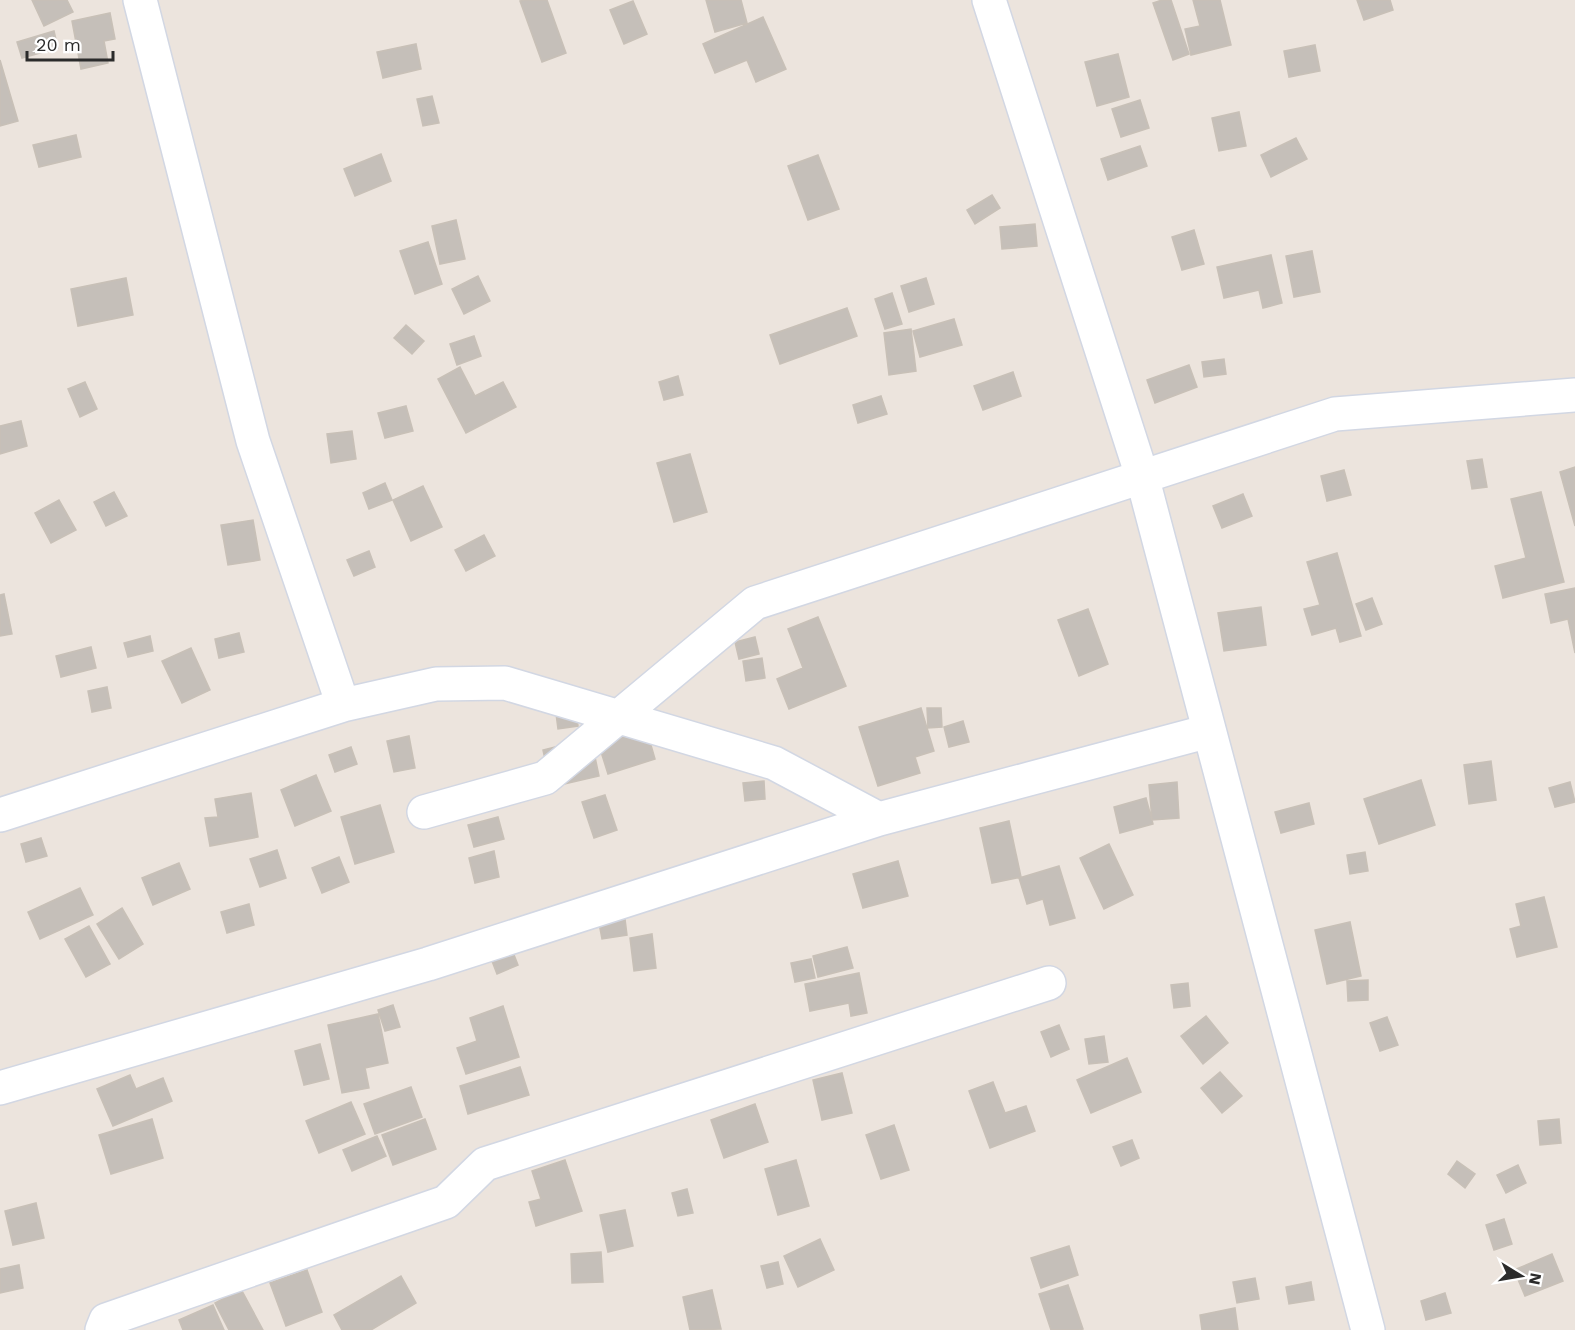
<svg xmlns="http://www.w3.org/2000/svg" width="1575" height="1330" viewBox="0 0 1575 1330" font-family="'Work Sans',sans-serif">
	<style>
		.building { fill: #c5bfb9; stroke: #c8c0b7; stroke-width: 1.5 }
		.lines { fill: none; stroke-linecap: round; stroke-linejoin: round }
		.minor-casing { stroke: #d2d7e3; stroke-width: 36 }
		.minor { stroke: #fff; stroke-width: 33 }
	</style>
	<rect width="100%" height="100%" fill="#ece4dd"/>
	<path class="building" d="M32,0H67L73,12L44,26Z
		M524,0H547L566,53L542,62L520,1Z
		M706,0H741L747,23L715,32Z
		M1162,0H1171L1189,54L1173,60L1153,3Z
		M1193,0H1220L1231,45L1191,55L1185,29L1200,26Z
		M1357,0H1390L1393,10L1364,20Z
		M633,1L647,34L624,44L610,10Z
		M110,13L115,39L104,41L108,63L81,69L72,21Z
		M763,17L786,69L756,82L747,60L715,73L703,44Z
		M54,31L58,48L22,58L17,42Z
		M416,44L421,69L383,78L377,52Z
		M1315,45L1320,71L1289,77L1284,51Z
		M1118,54L1129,97L1097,106L1085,62Z
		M0,60L18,121L0,126Z
		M432,96L439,123L423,126L417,99Z
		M1140,100L1149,128L1121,137L1112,109Z
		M1239,112L1246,146L1219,151L1212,118Z
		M76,135L81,157L39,167L33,145Z
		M1296,138L1307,159L1271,177L1261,155Z
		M1140,146L1147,166L1108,180L1101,159Z
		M381,154L391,181L355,196L344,169Z
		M818,155L839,209L808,220L788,166Z
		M992,195L1000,208L975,224L967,210Z
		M456,220L465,259L440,264L432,226Z
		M1035,224L1037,246L1002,249L1000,227Z
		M1194,230L1204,264L1182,270L1172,237Z
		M428,242L442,284L415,294L400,251Z
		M1312,251L1320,292L1294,297L1286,256Z
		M1271,255L1282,303L1263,308L1259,290L1224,298L1217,267Z
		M478,276L490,301L464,314L452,289Z
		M126,278L133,315L78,326L71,289Z
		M926,278L934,304L909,312L901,286Z
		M892,293L902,324L885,329L875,299Z
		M847,308L857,336L780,364L770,335Z
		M954,319L962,345L920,357L913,331Z
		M406,325L424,341L412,354L394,338Z
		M911,329L916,371L889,375L884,333Z
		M474,336L481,356L457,365L450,344Z
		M1224,359L1226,374L1204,377L1202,362Z
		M1189,365L1197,387L1155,403L1147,380Z
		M460,367L475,396L503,382L516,407L466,433L438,379Z
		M1013,372L1021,396L983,410L974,386Z
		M678,376L683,395L664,400L659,382Z
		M85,382L97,409L80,417L68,389Z
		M881,396L887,414L858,423L853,405Z
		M406,406L413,431L385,438L378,413Z
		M21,421L27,446L0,454V426Z
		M352,431L356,459L331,463L327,434Z
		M690,454L707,512L674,522L657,463Z
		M1482,459L1487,487L1472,489L1467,461Z
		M1575,467V526L1560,472Z
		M1344,470L1351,495L1327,501L1321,476Z
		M385,483L392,500L369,509L363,493Z
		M423,486L442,527L411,541L393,500Z
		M114,492L127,516L106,526L94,502Z
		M1541,492L1564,582L1503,598L1495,566L1526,558L1511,499Z
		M1243,494L1252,516L1222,528L1213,506Z
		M59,500L76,530L51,543L35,513Z
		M253,520L260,560L228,565L221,525Z
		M484,535L495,556L466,571L455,550Z
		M369,551L375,567L354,576L347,560Z
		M1337,553L1361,636L1340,642L1336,628L1312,635L1304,609L1320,605L1307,562Z
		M1575,588V653L1568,619L1551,623L1545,594Z
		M4,594L12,634L0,636V595Z
		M1372,598L1382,624L1366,630L1356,604Z
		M1261,607L1266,645L1224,651L1218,613Z
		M1088,609L1108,664L1079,676L1058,620Z
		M818,617L846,686L789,709L777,679L803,668L788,629Z
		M239,633L244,652L219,658L215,639Z
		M150,636L153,651L128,657L124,643Z
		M755,637L759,654L739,659L735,642Z
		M91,647L96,668L61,677L56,656Z
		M191,648L210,690L182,703L162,661Z
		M762,658L765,678L746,681L743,661Z
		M107,687L111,708L92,712L88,691Z
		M575,703L578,726L558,729L555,706Z
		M921,708L934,751L915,757L920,773L878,786L859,727Z
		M927,708H941L942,727L928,728Z
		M644,721L655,759L608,774L596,736Z
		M963,721L969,742L949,747L944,727Z
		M409,736L415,768L394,772L387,741Z
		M591,738L599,776L551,787L543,750Z
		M351,747L357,764L335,772L329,755Z
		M1491,761L1496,800L1469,804L1464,765Z
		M316,775L331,811L295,826L281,790Z
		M1421,780L1435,825L1379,844L1364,799Z
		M764,781L765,799L745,801L743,783Z
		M1177,782L1179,818L1152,820L1149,785Z
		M1570,782L1575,802L1555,807L1549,788Z
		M251,793L258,837L210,846L205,818L218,817L215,799Z
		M605,795L617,830L594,838L582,802Z
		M1146,798L1153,824L1120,833L1114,807Z
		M1309,803L1314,824L1281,833L1275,812Z
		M380,805L394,852L355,864L341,817Z
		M498,817L504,839L474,847L468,825Z
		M1009,821L1021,877L992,883L980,828Z
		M41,838L47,856L26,862L21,844Z
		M1109,844L1133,895L1104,909L1080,858Z
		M277,850L286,878L260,887L250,859Z
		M494,851L499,877L475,883L469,858Z
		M1365,852L1368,871L1350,874L1347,855Z
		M339,857L349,882L322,893L312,868Z
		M898,861L908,896L863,908L853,874Z
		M179,863L190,889L153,905L142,878Z
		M1059,866L1075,918L1050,925L1043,899L1027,904L1019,878Z
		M80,888L93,915L40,939L28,912Z
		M1544,897L1557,947L1517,957L1510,929L1521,926L1516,904Z
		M249,904L254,925L227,933L221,912Z
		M122,908L143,944L119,959L97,924Z
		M625,919L627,935L602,939L599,923Z
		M1350,922L1361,976L1327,984L1315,930Z
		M89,926L110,964L86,977L65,939Z
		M652,934L656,968L634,971L630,938Z
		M511,947L518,965L497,974L490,956Z
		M847,947L853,968L818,977L813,956Z
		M811,959L815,978L795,982L791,963Z
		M859,973L867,1013L851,1016L849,1003L810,1011L805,984Z
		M1368,980V1000L1348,1001L1347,981Z
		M1188,983L1190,1006L1174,1008L1171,985Z
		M393,1005L400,1027L385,1031L378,1010Z
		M503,1006L519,1057L466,1074L457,1048L477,1041L470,1018Z
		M378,1014L388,1063L365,1068L369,1088L342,1093L328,1025Z
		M1206,1016L1228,1043L1203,1064L1181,1036Z
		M1387,1017L1398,1045L1380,1051L1370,1023Z
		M1059,1025L1069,1049L1051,1057L1041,1032Z
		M1104,1036L1108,1062L1089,1064L1085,1039Z
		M320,1044L329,1079L304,1085L295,1051Z
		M1127,1058L1141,1092L1091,1113L1077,1080Z
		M520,1067L529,1095L468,1114L460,1086Z
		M1220,1072L1242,1096L1222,1113L1201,1088Z
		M842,1073L852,1113L822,1120L813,1080Z
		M130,1075L136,1089L163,1078L172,1101L113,1126L97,1089Z
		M993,1082L1005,1113L1026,1106L1035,1131L990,1148L969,1091Z
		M411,1087L422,1117L375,1134L364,1104Z
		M351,1102L365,1134L319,1153L306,1121Z
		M755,1104L768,1142L724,1158L711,1120Z
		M152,1119L163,1158L111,1174L99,1135Z
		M425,1119L436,1149L393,1165L382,1135Z
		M1559,1119L1561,1143L1540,1145L1538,1121Z
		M894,1125L909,1170L881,1179L866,1135Z
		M377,1136L386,1156L352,1171L343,1150Z
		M1132,1140L1139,1158L1121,1166L1113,1147Z
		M565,1160L582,1211L536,1226L529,1202L541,1199L532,1171Z
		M796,1160L809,1206L778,1215L765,1169Z
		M1457,1161L1475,1174L1465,1188L1448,1174Z
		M1518,1165L1526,1183L1506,1193L1497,1175Z
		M687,1189L693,1213L678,1216L672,1193Z
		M36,1203L44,1238L13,1245L5,1211Z
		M625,1210L633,1246L608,1252L600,1215Z
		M1504,1219L1512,1244L1494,1250L1486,1225Z
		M820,1239L834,1270L798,1287L784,1256Z
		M1069,1246L1078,1275L1041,1288L1031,1258Z
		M601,1252L603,1282L572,1283L571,1254Z
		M1552,1254L1563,1281L1525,1296L1514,1270Z
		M778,1262L783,1284L767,1288L761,1266Z
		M19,1265L23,1288L0,1293V1269Z
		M307,1270L322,1312L286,1326L270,1283Z
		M401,1276L416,1303L371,1330H342L334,1315Z
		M1255,1278L1259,1299L1237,1303L1233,1282Z
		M1311,1282L1314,1300L1289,1304L1286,1287Z
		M1068,1285L1083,1329L1079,1330H1051L1039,1294Z
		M241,1289L263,1330H229L215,1303Z
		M712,1290L721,1329L690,1330L683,1297Z
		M1445,1293L1451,1313L1426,1320L1421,1301Z
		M213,1305L224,1330H183L179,1320Z
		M1235,1308L1238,1330H1202L1200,1315Z"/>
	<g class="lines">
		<g class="minor-casing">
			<path id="minor" d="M140,0L253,441L343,705
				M989,0L1142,476L1368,1330
				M424,812L545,778L755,603L1335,414L1575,395
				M0,815L343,705L436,684L505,683L774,763L879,819
				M0,1088L428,964L879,819L1209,731
				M102,1330L106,1320L446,1202L485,1164L1049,983"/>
		</g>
		<use href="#minor" class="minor"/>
	</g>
	<g transform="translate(1521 1276) rotate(101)" stroke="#ffffff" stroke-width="4.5" paint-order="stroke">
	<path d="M0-4.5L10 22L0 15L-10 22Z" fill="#2b2b2b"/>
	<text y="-9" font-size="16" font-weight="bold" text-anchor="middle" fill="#2b2b2b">N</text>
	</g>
	<path d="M27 51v9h86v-9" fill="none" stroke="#2b2b2b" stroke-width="3"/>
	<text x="36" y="51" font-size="18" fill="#2b2b2b" stroke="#ffffff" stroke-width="4.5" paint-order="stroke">20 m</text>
</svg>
